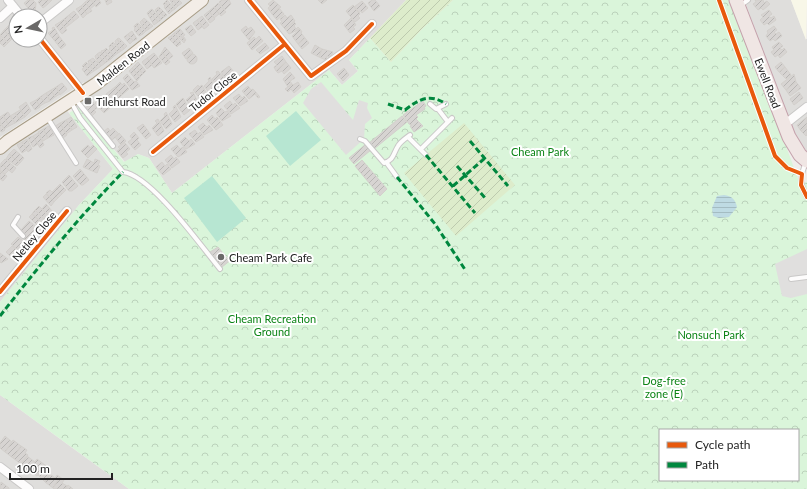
<svg xmlns="http://www.w3.org/2000/svg" width="807" height="489" viewBox="0 0 807 489" font-family="Lato,sans-serif">
	<style>
		.residential { fill: #dfdedc; fill-rule: evenodd }
		.education { fill: #f8f7e8 }
		.park { fill: url(#park-crowns); fill-rule: evenodd }
		.garden { fill: url(#garden-furrows) }
		.pitch { fill: #b7e6d2 }
		.parking { fill: #e0dfde }
		.water { fill: url(#water-rules) }
		.building { fill: url(#building-hatch); stroke: #d3d0cc }
		.lines { fill: none; stroke-linecap: round; stroke-linejoin: round }
		.service-casing { stroke: #c9c8c7; stroke-width: 6 }
		.minor-casing { stroke: #c9c8c7; stroke-width: 10 }
		.primary-casing { stroke: #a79c86; stroke-width: 14 }
		.trunk-casing { stroke: #c5a2ac; stroke-width: 15 }
		.service { stroke: #fdfcfc; stroke-width: 4 }
		.minor { stroke: #fdfcfc; stroke-width: 8 }
		.primary { stroke: #f3ede7; stroke-width: 12 }
		.trunk { stroke: #f0e6e4; stroke-width: 13 }
		.quiet { stroke: #00873e; stroke-width: 3; stroke-dasharray: 6 3; stroke-linecap: butt }
		.cycleway-casing { stroke: #fff; stroke-width: 6 }
		.cycleway { stroke: #e8590c; stroke-width: 4 }
		.poi-dot { fill: #6a6968; stroke: #fff; stroke-width: 1.5 }
		.labels { text-anchor: middle; dominant-baseline: central; stroke-width: 4; stroke-linejoin: round; paint-order: stroke }
		.street-label { font-size: 11px; fill: #222; stroke: #fff }
		.poi-label { font-size: 11px; fill: #222; stroke: #fff; text-anchor: start }
		.park-label { font-size: 11px; fill: #0c8416; stroke: #fff }
	</style>
	<defs>
		<pattern id="park-crowns" width="20" height="18" patternUnits="userSpaceOnUse"><rect width="20" height="18" fill="#daf5da"/><path d="M2 6a3 3 0 1 1 6 0M12 15a3 3 0 1 1 6 0" fill="none" stroke="#bbd2bb"/></pattern>
		<pattern id="garden-furrows" width="10" height="10" patternUnits="userSpaceOnUse"><rect width="10" height="10" fill="#ddeccb"/><path d="M-1 1l2-2M0 10L10 0M9 11l2-2" fill="none" stroke="#bdcaae"/></pattern>
		<pattern id="water-rules" width="6" height="5" patternUnits="userSpaceOnUse"><rect width="6" height="5" fill="#bfdbe3"/><path d="M0 2.5h6" fill="none" stroke="#a4bcc2"/></pattern>
		<pattern id="building-hatch" width="6" height="6" patternUnits="userSpaceOnUse"><rect width="6" height="6" fill="#d7d4d2"/><path d="M-1 1l2-2M0 6l6-6M5 7l2-2" fill="none" stroke="#b8b6b4"/></pattern>
	</defs>
	<rect width="100%" height="100%" fill="#f0eeeb"/>
	<path class="residential" d="M0,0H406L349,60L358,71L342,85L329,70L324,74L172,193L149,158L138,154L125,162L101,134L79,107L84,82L0,137ZM16,16H40V40H16Z
		M742,0H791L806,39H807V152L791,128L746,5Z
		M65,108L113,169L79,205L0,302V150Z
		M0,395L67,444L129,489H0Z"/>
	<path class="education" d="M791,0H807L806,40Z"/>
	<path class="park" d="M453,0H732L800,184L807,182V489H129L0,395V302L79,205L113,169L69,113L79,107L124,162L138,154L149,158L172,193L324,74L329,70L342,85L358,71L349,60L370,38L391,62L422,29ZM660,430H798V480H660Z"/>
	<path class="garden" d="M406,0H453L422,29L391,62L370,38Z
		M464,123L515,185L456,236L404,173Z"/>
	<path class="pitch" d="M296,111L321,140L290,166L266,136Z
		M212,176L246,218L217,242L184,198Z"/>
	<path class="parking" d="M321,82L353,120L359,100L368,103L367,108L372,118L365,124L364,139L346,155L303,103L311,89Z
		M807,249V294L791,298L782,296L775,264Z"/>
	<path class="water" d="M724,195C732,196 735,199 737,207L729,217L719,218L713,216L712,208L717,196Z"/>
	<path class="building" d="M28,0H33L36,3L35,13L33,14L24,3Z
		M40,0H44L48,4L43,8L38,2Z
		M44,0H52L48,4Z
		M88,0H91L95,5L90,9L85,2Z
		M91,0H99L101,3L96,7Z
		M105,0H111L112,2L107,5Z
		M167,0L175,9L172,11L165,2Z
		M170,0H173L178,6L175,9Z
		M173,0H179L182,3L178,6Z
		M222,0H229L231,4L225,10L219,2Z
		M273,0L281,7L272,14L268,8L270,6L268,4Z
		M318,0H327L322,4Z
		M372,0H375L380,6L374,11L368,3Z
		M755,0H763L764,3L767,1L770,4L763,10L761,8L758,10L753,4L756,2Z
		M362,1L368,8L362,13L361,11L359,13L354,7Z
		M85,2L92,11L87,14L81,6Z
		M165,2L172,11L169,14L164,7L165,6L163,4Z
		M218,3L226,12L221,16L214,7Z
		M353,5L360,14L358,16L360,18L355,22L346,11Z
		M81,6L87,14L83,18L76,9Z
		M159,7L167,15L164,17L157,8Z
		M214,7L219,14L214,18L209,11Z
		M157,8L164,17L161,20L155,10Z
		M279,8L284,14L277,20L272,14Z
		M152,9L161,20L158,22L149,11Z
		M769,10L772,14L769,16L771,18L774,16L776,20L769,25L767,23L764,25L760,20L763,17L761,15Z
		M74,11L79,17L74,21L69,15Z
		M149,11L158,22L154,25L147,13Z
		M209,11L215,19L210,23L204,15Z
		M69,15L74,21L69,25L64,19Z
		M285,15L287,18L291,15L295,21L285,29L280,23L282,22L280,19Z
		M202,16L209,25L204,29L197,20Z
		M144,18L153,26L149,29L142,20Z
		M351,18L356,25L353,27L355,29L350,33L344,25Z
		M64,19L69,25L65,28L60,22Z
		M142,20L149,29L146,31L141,24L140,22Z
		M197,20L203,26L198,30L193,23Z
		M15,21L16,31L14,33L8,26Z
		M60,22L67,30L62,34L55,25Z
		M294,22L296,24L294,26L296,29L298,27L300,29L289,34L285,29Z
		M138,23L146,31L143,34L136,24Z
		M136,24L143,34L139,36L134,30L135,29L134,26Z
		M191,25L196,32L191,36L185,29Z
		M8,26L14,33L10,37L4,30Z
		M246,26L248,29L251,27L255,32L249,40L241,30Z
		M774,26L777,30L774,32L776,34L779,32L782,36L775,41L773,39L770,41L766,36L768,33L767,31Z
		M54,27L59,36L54,40L48,33L53,30L52,28Z
		M180,29L185,35L183,36L186,40L185,41L177,31Z
		M300,29L302,32L301,33L305,38L298,44L292,36Z
		M4,30L12,39L8,43L0,35Z
		M132,31L137,39L133,41L128,34Z
		M177,31L185,41L184,43L174,33Z
		M174,33L180,41L181,44L179,45L171,36Z
		M128,34L133,41L130,44L124,37Z
		M0,35L8,43L4,47L0,43Z
		M59,36L66,45L61,49L54,40Z
		M171,36L179,45L177,47L168,38Z
		M259,36L263,41L252,50L247,43L254,37L256,39Z
		M119,38L127,46L124,49L117,39Z
		M305,38L309,43L302,49L298,44Z
		M117,39L124,49L121,51L116,44L115,41Z
		M113,42L121,51L118,53L111,44Z
		M779,42L783,46L780,48L782,50L784,48L787,52L780,58L778,55L775,57L771,52L774,50L772,47Z
		M265,43L269,48L260,54L256,50Z
		M111,44L118,53L114,56L109,49L110,48L109,46Z
		M315,45L322,49L319,57L311,53Z
		M165,47L173,56L168,60L162,52Z
		M106,48L114,56L111,59L104,50Z
		M189,48L193,53L186,59L182,53Z
		M322,49L333,52L330,58L327,56L326,60L319,57Z
		M104,50L111,59L108,61L102,54L101,51Z
		M100,52L108,61L105,63L97,54Z
		M162,52L170,62L166,65L159,57Z
		M154,53L162,63L154,68L147,58Z
		M97,54L105,63L101,66L96,59L95,56Z
		M187 59a5 5 0 1 1 10 0a5 5 0 1 1-10 0Z
		M282,56L286,62L276,71L274,67L277,65L274,62Z
		M93,58L101,66L97,69L90,60Z
		M147,58L152,65L147,69L142,62Z
		M90,60L97,69L94,71L89,64L88,61Z
		M86,62L94,71L91,73L84,64Z
		M138,62L146,71L143,74L135,65Z
		M286,62L291,68L284,74L282,71L278,73L276,71Z
		M781,62L785,67L779,72L775,67Z
		M84,64L91,73L87,76L82,69L84,68L82,66Z
		M135,65L143,74L140,77L132,68Z
		M229,66L234,72L226,80L221,72Z
		M785,67L791,75L786,79L779,72Z
		M132,68L140,77L137,81L129,71Z
		M344,68L349,75L343,81L337,74Z
		M218,71L225,79L223,80L224,82L218,87L212,79L217,74L216,72Z
		M290,72L295,78L290,81L292,84L288,87L283,79Z
		M127,74L134,82L136,81L140,86L132,90L123,78Z
		M794,74L796,82L786,90L781,84Z
		M210,77L216,89L210,94L204,86L209,81L208,79Z
		M120,82L122,85L124,83L129,89L122,95L115,87Z
		M298,82L301,87L294,93L291,89L288,92L285,89L292,84L293,85Z
		M796,82L801,88L790,96L786,90Z
		M62,83L67,89L60,95L56,87Z
		M198,85L199,87L202,85L208,96L202,101L193,90Z
		M248,86L251,90L253,89L260,97L258,98L255,94L249,99L242,91Z
		M56,87L60,94L55,97L51,90Z
		M115,87L122,95L114,103L106,94Z
		M51,90L55,97L50,101L46,93Z
		M193,92L198,103L193,108L186,100L192,95L190,93Z
		M799,92L803,98L794,105L790,99Z
		M46,93L50,101L45,103L40,97Z
		M239,94L242,98L244,96L248,101L240,106L233,98Z
		M40,97L45,103L40,106L36,100Z
		M101,97L111,107L104,113L95,103Z
		M183,98L190,110L184,115L176,104Z
		M36,100L40,107L35,110L30,103Z
		M230,101L233,105L235,103L240,108L231,114L224,106Z
		M423,101L426,106L424,107L425,109L416,115L418,117L416,119L423,126L414,132L410,126L412,125L409,124L403,115Z
		M26,102L31,111L25,117L19,107Z
		M93,102L97,108L94,110L96,112L92,116L85,108Z
		M175,105L181,117L175,122L169,114L174,109L173,107Z
		M221,108L225,112L227,111L231,116L222,121L216,113Z
		M20,110L25,117L20,120L15,113Z
		M8,112L15,123L9,126L3,115Z
		M166,112L172,124L166,129L160,121L165,116L164,114Z
		M15,113L20,120L15,123L10,116Z
		M3,115L9,126L4,129L0,122V117Z
		M212,115L215,119L217,117L223,125L216,130L207,120Z
		M402,116L407,122L374,149L369,143Z
		M71,117L77,127L72,130L66,120Z
		M807,117V126L801,131L797,125Z
		M158,119L164,131L158,136L152,128L157,123L155,121Z
		M66,120L72,130L66,134L60,123Z
		M0,122L5,130L2,132L0,131Z
		M60,123L67,135L63,138L54,127Z
		M203,123L207,127L209,125L213,130L204,135L198,127Z
		M143,124L151,135L146,139L137,128Z
		M49,126L54,135L48,138L43,129Z
		M807,126V135L806,136L801,131Z
		M108,128L110,131L113,128L119,134L112,140L109,136L107,137L103,132Z
		M43,129L48,138L43,141L38,132Z
		M195,130L198,134L200,132L204,137L196,142L189,134Z
		M134,132L139,138L137,140L141,145L135,150L128,142L132,139L130,136Z
		M38,133L44,145L40,148L33,136Z
		M119,133L126,141L121,145L115,137Z
		M33,136L38,144L33,147L28,138Z
		M185,137L189,141L191,139L195,144L186,149L180,142Z
		M27,139L32,149L28,152L22,142Z
		M22,142L27,150L22,153L17,145Z
		M124,142L130,149L126,152L128,154L123,158L117,151L120,149L118,147Z
		M366,144L371,150L354,164L349,158Z
		M88,145L90,148L93,145L97,149L88,158L81,151Z
		M177,145L180,149L183,147L187,152L178,157L171,149Z
		M14,149L24,158L20,163L9,154Z
		M9,154L20,163L17,166L6,159Z
		M171,155L174,159L176,157L180,162L172,168L165,160Z
		M5,159L16,168L12,173L1,163Z
		M87,159L94,163L95,159L100,161L98,165L100,166L97,173L83,167Z
		M362,160L387,189L380,196L355,166Z
		M162,162L165,166L167,164L171,169L163,175L156,167Z
		M1,163L9,170L5,174L0,170Z
		M80,169L89,180L83,185H81L73,176Z
		M0,171L7,176L3,181L0,179Z
		M69,175L78,186L72,191H69L62,182Z
		M60,184L66,190L62,194L56,188Z
		M56,188L62,194L58,198L52,192Z
		M50,190L58,198L54,202L46,193Z
		M46,194L54,202L51,206L43,197Z
		M46,204L52,211L48,215L42,209Z
		M39,206L48,215L44,219L35,210Z
		M35,210L44,219L41,222L32,214Z
		M32,214L41,222L37,225L29,217Z
		M29,221L38,228L31,237L33,239L29,244L22,238L24,235L20,231Z
		M18,237L28,245L21,253L11,244Z
		M12,246L21,253L14,260L6,252Z
		M218,247L227,258L230,256L232,259L222,267L210,252Z
		M0,253L8,259L1,263L0,262Z
		M5,436L12,442L5,452L0,448V443Z
		M13,440L21,446L13,458L5,452Z
		M21,446L27,450L25,453L28,455L21,464L13,458Z
		M27,456L35,462L29,470L21,464Z
		M37,459L45,465L37,476L29,470Z
		M45,465L48,467L46,471L50,474L45,482L38,475Z
		M50,474L55,478L57,475L60,477L53,488L45,482Z
		M60,477L64,480L62,483L67,486L65,489H54L53,488Z
		M1,482L9,488V489H0Z
		M68,485L73,489H65Z"/>
	<g class="lines">
		<g class="service-casing">
			<path id="service" d="M741,5L748,0
				M76,100L113,146
				M71,102L80,118L123,172C151,175 201,246 220,269
				M430,104L436,109L446,104
				M438,109L448,122
				M47,117L76,163
				M408,137L426,155
				M360,139L365,141L384,163C394,160 393,154 398,146C400,142 406,138 410,135
				M421,149L452,118
				M386,162L397,177
				M806,162C800,177 799,182 807,197
				M18,217L13,225L23,236
				M30,242L36,248
				M791,279L807,277"/>
		</g>
		<g class="minor-casing">
			<path id="minor" d="M8,0L21,16
				M249,0L311,76L346,51L372,24
				M0,18L13,6
				M40,23L69,0
				M40,39L83,93
				M784,125L807,107
				M153,152L285,44
				M0,292L67,211
				M0,467L29,489"/>
		</g>
		<g class="primary-casing">
			<path id="primary" d="M0,148L8,141L96,84L202,0"/>
		</g>
		<g class="trunk-casing">
			<path id="trunk" d="M736,0L789,137L800,155L807,161"/>
		</g>
		<use href="#service" class="service"/>
		<use href="#minor" class="minor"/>
		<use href="#primary" class="primary"/>
		<use href="#trunk" class="trunk"/>
		<path class="quiet" d="M388,104L405,110C419,99 430,93 446,104
			M470,141L508,186
			M426,155L475,213
			M457,166L486,199
			M397,177L435,224L466,271
			M453,186L485,158
			M0,316C39,266 79,217 123,172"/>
		<g class="cycleway-casing">
			<path id="cycleway" d="M249,0L311,76L346,51L372,24
				M719,0L775,156L787,168L802,174L801,185L807,197
				M40,39L83,93
				M153,152L285,44
				M0,292L67,211"/>
		</g>
		<use href="#cycleway" class="cycleway"/>
	</g>
	<g class="poi-dot">
		<rect x="84" y="97" width="8" height="8" rx="2"/>
		<circle cx="221" cy="257" r="4"/>
	</g>
	<g class="labels">
		<g class="street-label">
			<text transform="translate(123 63) rotate(-38)">Malden Road</text>
			<text transform="translate(768 83) rotate(69)">Ewell Road</text>
			<text transform="translate(213 91) rotate(-39)">Tudor Close</text>
			<text transform="translate(34 236) rotate(-50)">Netley Close</text>
		</g>
		<g class="poi-label">
			<text x="96" y="101">Tilehurst Road</text>
			<text x="229" y="257">Cheam Park Cafe</text>
		</g>
		<g class="park-label">
			<text x="540" y="151">Cheam Park</text>
			<text x="272" y="318">Cheam Recreation<tspan x="272" dy="13">Ground</tspan></text>
			<text x="711" y="334">Nonsuch Park</text>
			<text x="664" y="380">Dog-free<tspan x="664" dy="13">zone (E)</tspan></text>
		</g>
	</g>
	<rect x="659" y="429" width="140" height="52" fill="#ffffff" stroke="#a7a7a7"/>
	<rect x="667" y="442" width="20" height="6" fill="#e8590c" stroke="#a7a7a7"/>
	<text x="695" y="449" font-size="12" fill="#222222">Cycle path</text>
	<rect x="667" y="462" width="20" height="6" fill="#00873e" stroke="#a7a7a7"/>
	<text x="695" y="469" font-size="12" fill="#222222">Path</text>
	<g transform="translate(28 28) rotate(261)"><circle r="19" fill="#ffffff" stroke="#a7a7a7"/>
	<path d="M0-3L7 15L0 10L-7 15Z" fill="#6a6968"/>
	<text y="-6" font-size="11" font-weight="bold" text-anchor="middle" fill="#222222">N</text>
	</g>
	<path d="M10 473v6h102v-6" fill="none" stroke="#222222" stroke-width="2"/>
	<text x="16" y="473" font-size="12" fill="#222222" stroke="#ffffff" stroke-width="3" paint-order="stroke">100 m</text>
</svg>
